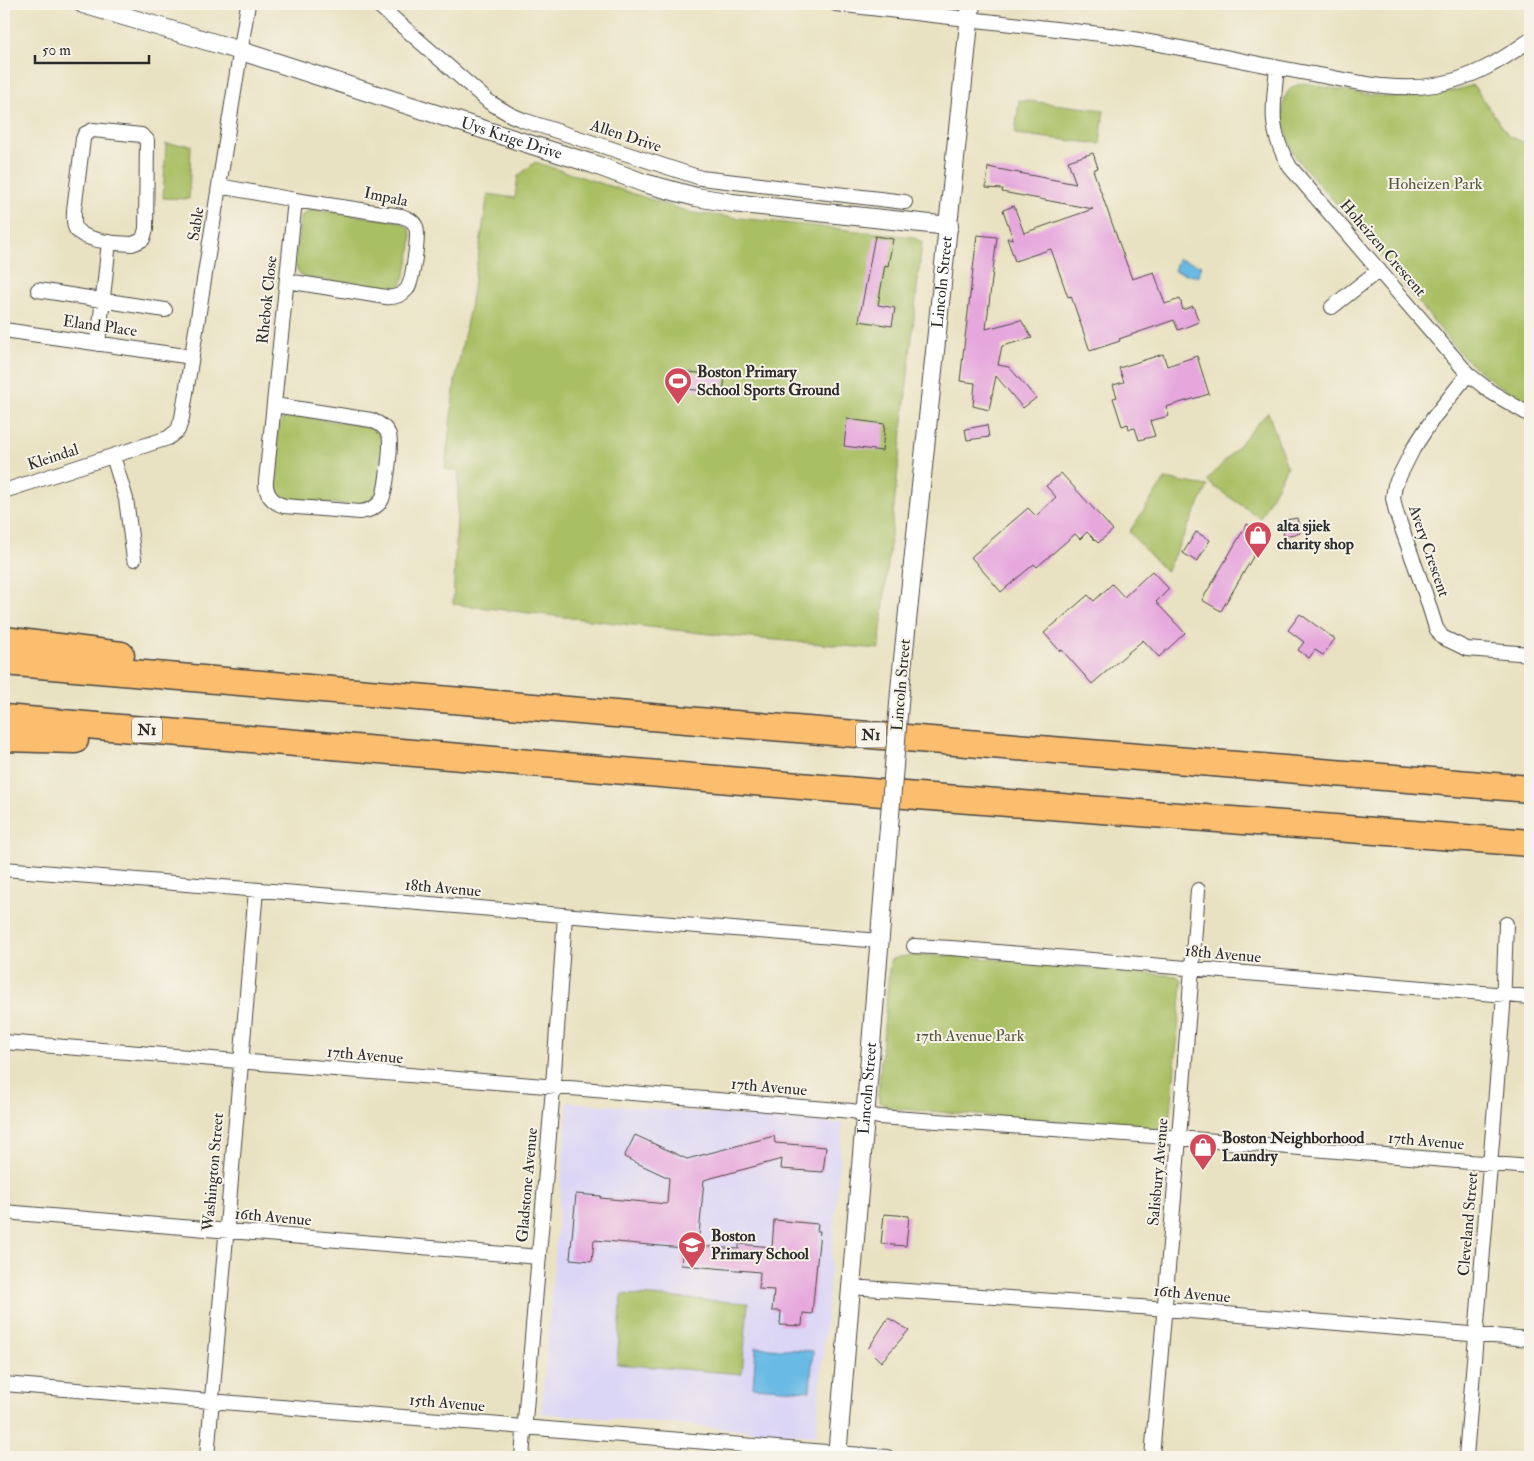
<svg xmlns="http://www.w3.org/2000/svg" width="1534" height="1461" viewBox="0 0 1534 1461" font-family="'IM FELL Double Pica',serif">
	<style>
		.built { fill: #dcd6f6 }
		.green { fill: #a9bf64; stroke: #6a7548 }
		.water { fill: #69bae4; stroke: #4a7288 }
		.building { fill: #e6a7dd }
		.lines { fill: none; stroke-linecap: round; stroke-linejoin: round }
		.minor-casing { stroke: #484642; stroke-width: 16 }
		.tertiary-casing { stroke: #484642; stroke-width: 20 }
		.motorway-casing { stroke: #484642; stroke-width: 29 }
		.minor { stroke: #fff; stroke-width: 14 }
		.tertiary { stroke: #fff; stroke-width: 18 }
		.motorway { stroke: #fabe6e; stroke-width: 26 }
		.tertiary-bridge-casing { stroke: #484642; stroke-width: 20; stroke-linecap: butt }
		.tertiary-bridge { stroke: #fff; stroke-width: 18 }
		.labels { text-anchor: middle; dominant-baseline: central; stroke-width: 4; stroke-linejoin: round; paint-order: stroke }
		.shield { fill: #f7f3e8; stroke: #686764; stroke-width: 1 }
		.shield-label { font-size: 15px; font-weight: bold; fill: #2b2b2b }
		.street-label { font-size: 16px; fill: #2b2b2b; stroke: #f7f3e8 }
		.park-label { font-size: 16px; fill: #51573c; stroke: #f7f3e8 }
		.poi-label { font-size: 16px; font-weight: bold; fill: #2b2b2b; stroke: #f7f3e8; text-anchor: start }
	</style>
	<rect width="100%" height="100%" fill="#f7f3e8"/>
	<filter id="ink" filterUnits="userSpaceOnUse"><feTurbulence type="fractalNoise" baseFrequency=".02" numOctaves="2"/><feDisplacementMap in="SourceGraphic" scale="10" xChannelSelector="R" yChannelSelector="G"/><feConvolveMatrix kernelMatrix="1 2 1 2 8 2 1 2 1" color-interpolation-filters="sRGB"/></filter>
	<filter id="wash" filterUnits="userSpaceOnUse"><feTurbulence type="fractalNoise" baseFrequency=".0096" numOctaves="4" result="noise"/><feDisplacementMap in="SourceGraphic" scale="20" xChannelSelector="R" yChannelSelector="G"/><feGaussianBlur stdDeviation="1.12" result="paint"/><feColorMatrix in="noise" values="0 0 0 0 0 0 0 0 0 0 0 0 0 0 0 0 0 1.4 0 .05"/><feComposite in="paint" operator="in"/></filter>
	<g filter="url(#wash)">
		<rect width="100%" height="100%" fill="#e9e2c2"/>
		<path class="built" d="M568,1102L843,1124L816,1436L541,1413Z"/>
		<path class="green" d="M1305,83C1369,96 1409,106 1473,85L1509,136L1530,145V402C1501,388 1481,375 1458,351L1363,234L1296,158C1285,138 1269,87 1305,83Z
			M1019,100L1104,110L1100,144L1015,134Z
			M166,144L191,145L189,199L163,198Z
			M535,162L693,213L913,237L922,242L879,649L718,635L453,604L459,471L445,469L455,381L470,307L488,194L515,198L518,176Z
			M311,209L401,222C405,225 409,228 411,234C413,243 406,281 399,287C396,290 392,290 388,291L305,277C298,274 296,269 295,262L300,220L302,215Z
			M1268,412L1287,467L1260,518L1213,486L1207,481Z
			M291,415L370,427C378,430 382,435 383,444L377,491C375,501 369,503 360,506L283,499C276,496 273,491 272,483L278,426L283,419Z
			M1165,479L1208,486L1166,572L1129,532Z
			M915,955L959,956L1177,976L1182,981V985L1171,1111C1169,1123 1162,1128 1151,1129L889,1108C882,1106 879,1102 878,1095L890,960L899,957Z
			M622,1294L748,1303L742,1374L617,1364Z"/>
		<path class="water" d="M1178,259L1201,265L1198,277L1174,271Z
			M756,1347L813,1351L810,1391L753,1387Z"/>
		<g id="blocks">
			<path class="building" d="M1093,153L1098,168L1093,170L1132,279L1154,272L1165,304L1180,299L1183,310L1193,306L1199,322L1178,330L1174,320L1119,339L1120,341L1090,351L1071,296L1068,297L1051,249L1015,261L1007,238L1013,239L1003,210L1014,206L1024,233L1093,209L1002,192L1003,189L986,188L988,167L1076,184L1068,161Z
				M977,235L997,237L986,329L1021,320L1032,338L1002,346L998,365L1009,367L1036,398L1023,408L996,376L989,410L973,406L975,383L960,381Z
				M875,236L893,239L888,266L885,265L878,305L895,308L892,326L859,321Z
				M1163,354L1167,366L1197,356L1209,394L1166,407L1169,416L1150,421L1155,436L1139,440L1135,428L1129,429L1128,424L1122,426L1113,398L1117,397L1113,385L1124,382L1119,368Z
				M680,371L725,376L723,393L678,388Z
				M847,419L885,424L882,451L844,446Z
				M987,425L989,437L967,440L965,429Z
				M1061,473L1113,530L1098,543L1087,532L1080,539L1075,534L1037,567L1034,564L1001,592L971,557L1028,508L1036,516L1056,497L1046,486Z
				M1297,518L1300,533L1284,536L1281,521Z
				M1247,524L1266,535L1221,611L1202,600Z
				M1196,532L1210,540L1197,562L1183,553Z
				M1152,571L1169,589L1156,602L1185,633L1159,657L1143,640L1092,684L1062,650L1060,651L1044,633L1088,595L1094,601L1112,584L1124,597Z
				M1300,614L1335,639L1323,655L1315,650L1309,658L1298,650L1304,642L1288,630Z
				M635,1135L687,1159L774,1136L775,1143L826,1147L823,1172L781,1169L782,1159L704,1180L698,1246L739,1249V1244L772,1247L774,1220L818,1224L817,1231H820L812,1314L803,1313L802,1326L780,1325L781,1311H772L774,1290L759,1289L760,1272L681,1265L683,1248L594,1240L592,1261L570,1259L576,1194L601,1196L600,1198L667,1204L669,1178L624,1157Z
				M884,1214L909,1216L906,1246L881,1244Z
				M888,1318L909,1330L881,1362L868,1349Z"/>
		</g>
	</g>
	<g filter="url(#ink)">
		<use href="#blocks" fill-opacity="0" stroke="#484642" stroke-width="1"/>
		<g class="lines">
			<g class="minor-casing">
				<path id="minor" d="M377,4L489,102L511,115L523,120L701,178L905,202
					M836,4L1109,35C1179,46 1248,63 1318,75C1357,82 1396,92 1435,85C1473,78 1499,62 1530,40
					M1277,68C1273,107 1268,131 1290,167L1468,374L1491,392L1530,415
					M93,130L141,135L147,140L146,229L143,239C140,241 136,243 132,244C119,244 84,241 76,229C73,224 74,216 74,210L83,139L85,134Z
					M219,186L295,200L401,216C407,218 413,220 416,227C419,235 413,281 407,289C402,295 394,298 386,297L287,281
					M38,290L165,310
					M1332,307L1379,270
					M4,330L192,357
					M98,344L109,242
					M1468,374L1434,417L1413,449L1395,485L1393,498L1396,512L1426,596L1436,628L1442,637L1467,649L1530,654
					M274,405L371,420C379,423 386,427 389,435C392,444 386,494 381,501C376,508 369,511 360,512L284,506C272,502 265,494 266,481L295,200
					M113,456L126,499L134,559
					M4,491L168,438L178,430L182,418L248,4
					M4,869L880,941
					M914,946L951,948L1530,997
					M4,1042L852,1111L879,1117L1168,1137L1530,1167
					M4,1212L539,1257
					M850,1287L1154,1308L1530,1339
					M4,1384L887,1457
					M207,1457L256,890
					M522,1457L552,1100L565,916
					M1152,1457L1179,1138L1198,890
					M1466,1457L1503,1008L1506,924"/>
			</g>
			<g class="tertiary-casing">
				<g id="tertiary">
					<path id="s1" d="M83,4L241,51L513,139L593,164L644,183L696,197L732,203L949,226"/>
					<path id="s2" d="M901,679L971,4"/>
					<path id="s3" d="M837,1457L890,815"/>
				</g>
			</g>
			<g class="motorway-casing">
				<path id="motorway" d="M4,640L121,655
					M4,662L698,721L1530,789
					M4,718L905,795L1530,843
					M4,738L75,740"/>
			</g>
			<use href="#minor" class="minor"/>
			<use href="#tertiary" class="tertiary"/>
			<use href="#motorway" class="motorway"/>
			<g class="tertiary-bridge-casing">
				<path id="tertiary-bridge" d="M890,815L901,679"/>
			</g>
			<use href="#tertiary-bridge" class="tertiary-bridge"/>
		</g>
	</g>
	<defs>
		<g id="stadium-pin" transform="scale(1.4375)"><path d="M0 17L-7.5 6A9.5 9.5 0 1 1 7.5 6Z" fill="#d1495b" stroke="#f7f3e8"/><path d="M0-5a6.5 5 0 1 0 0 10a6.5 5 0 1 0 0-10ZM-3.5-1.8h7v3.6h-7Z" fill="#fff"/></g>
		<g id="shop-pin" transform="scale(1.4375)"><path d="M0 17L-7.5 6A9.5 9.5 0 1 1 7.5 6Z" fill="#d1495b" stroke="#f7f3e8"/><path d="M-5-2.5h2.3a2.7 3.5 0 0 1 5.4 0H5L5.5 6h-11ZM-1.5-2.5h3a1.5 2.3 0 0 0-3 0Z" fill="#fff"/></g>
		<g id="school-pin" transform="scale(1.4375)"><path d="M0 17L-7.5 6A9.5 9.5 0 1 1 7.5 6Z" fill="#d1495b" stroke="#f7f3e8"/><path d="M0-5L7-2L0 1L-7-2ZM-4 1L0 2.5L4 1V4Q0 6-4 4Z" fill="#fff"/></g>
	</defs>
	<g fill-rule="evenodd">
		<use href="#stadium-pin" x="678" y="381"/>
		<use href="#shop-pin" x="1258" y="535"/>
		<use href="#shop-pin" x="1203" y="1147"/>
		<use href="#school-pin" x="692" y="1245"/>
	</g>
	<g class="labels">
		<g class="shield">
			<rect x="132" y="717.5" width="30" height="25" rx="4"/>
			<rect x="856" y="722.5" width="30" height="25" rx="4"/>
		</g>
		<g class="shield-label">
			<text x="147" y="730">N1</text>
			<text x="871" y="735">N1</text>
		</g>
		<g class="street-label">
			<text transform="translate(626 136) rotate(18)">Allen Drive</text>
			<text stroke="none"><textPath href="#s1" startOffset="449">Uys Krige Drive</textPath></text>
			<text transform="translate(386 197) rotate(12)">Impala</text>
			<text transform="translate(196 224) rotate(-81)">Sable</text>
			<text transform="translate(1383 248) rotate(49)">Hoheizen Crescent</text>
			<text stroke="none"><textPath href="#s2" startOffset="399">Lincoln Street</textPath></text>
			<text transform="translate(267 300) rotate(-84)">Rhebok Close</text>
			<text transform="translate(100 326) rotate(8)">Eland Place</text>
			<text transform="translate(53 457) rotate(-18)">Kleindal</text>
			<text transform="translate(1429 551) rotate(71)">Avery Crescent</text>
			<text transform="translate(901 685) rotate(-85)">Lincoln Street</text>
			<text transform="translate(443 888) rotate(5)">18th Avenue</text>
			<text transform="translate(1223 954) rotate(5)">18th Avenue</text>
			<text transform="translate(365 1055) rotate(5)">17th Avenue</text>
			<text transform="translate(769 1087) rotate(5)">17th Avenue</text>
			<text stroke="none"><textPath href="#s3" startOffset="370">Lincoln Street</textPath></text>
			<text transform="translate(1426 1141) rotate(5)">17th Avenue</text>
			<text transform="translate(213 1172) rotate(-85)">Washington Street</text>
			<text transform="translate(1158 1172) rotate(-85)">Salisbury Avenue</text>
			<text transform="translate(527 1185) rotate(-85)">Gladstone Avenue</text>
			<text transform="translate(273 1217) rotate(5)">16th Avenue</text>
			<text transform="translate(1468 1224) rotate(-85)">Cleveland Street</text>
			<text transform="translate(1192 1294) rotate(5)">16th Avenue</text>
			<text transform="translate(447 1403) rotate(5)">15th Avenue</text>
		</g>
		<g class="park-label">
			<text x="1435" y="184">Hoheizen Park</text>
			<text x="970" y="1036">17th Avenue Park</text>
		</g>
		<g class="poi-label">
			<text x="697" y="372">Boston Primary<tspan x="697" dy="18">School Sports Ground</tspan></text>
			<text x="1277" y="526">alta sjiek<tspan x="1277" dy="18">charity shop</tspan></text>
			<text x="1222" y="1138">Boston Neighborhood<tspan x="1222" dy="18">Laundry</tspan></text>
			<text x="711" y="1236">Boston<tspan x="711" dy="18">Primary School</tspan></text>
		</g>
	</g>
	<rect width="1534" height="1461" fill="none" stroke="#f7f3e8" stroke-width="20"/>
	<path d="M35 55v8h114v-8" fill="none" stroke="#2b2b2b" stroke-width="2.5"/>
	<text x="42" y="55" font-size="15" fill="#2b2b2b" stroke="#f7f3e8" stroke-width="4" paint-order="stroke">50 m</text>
</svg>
